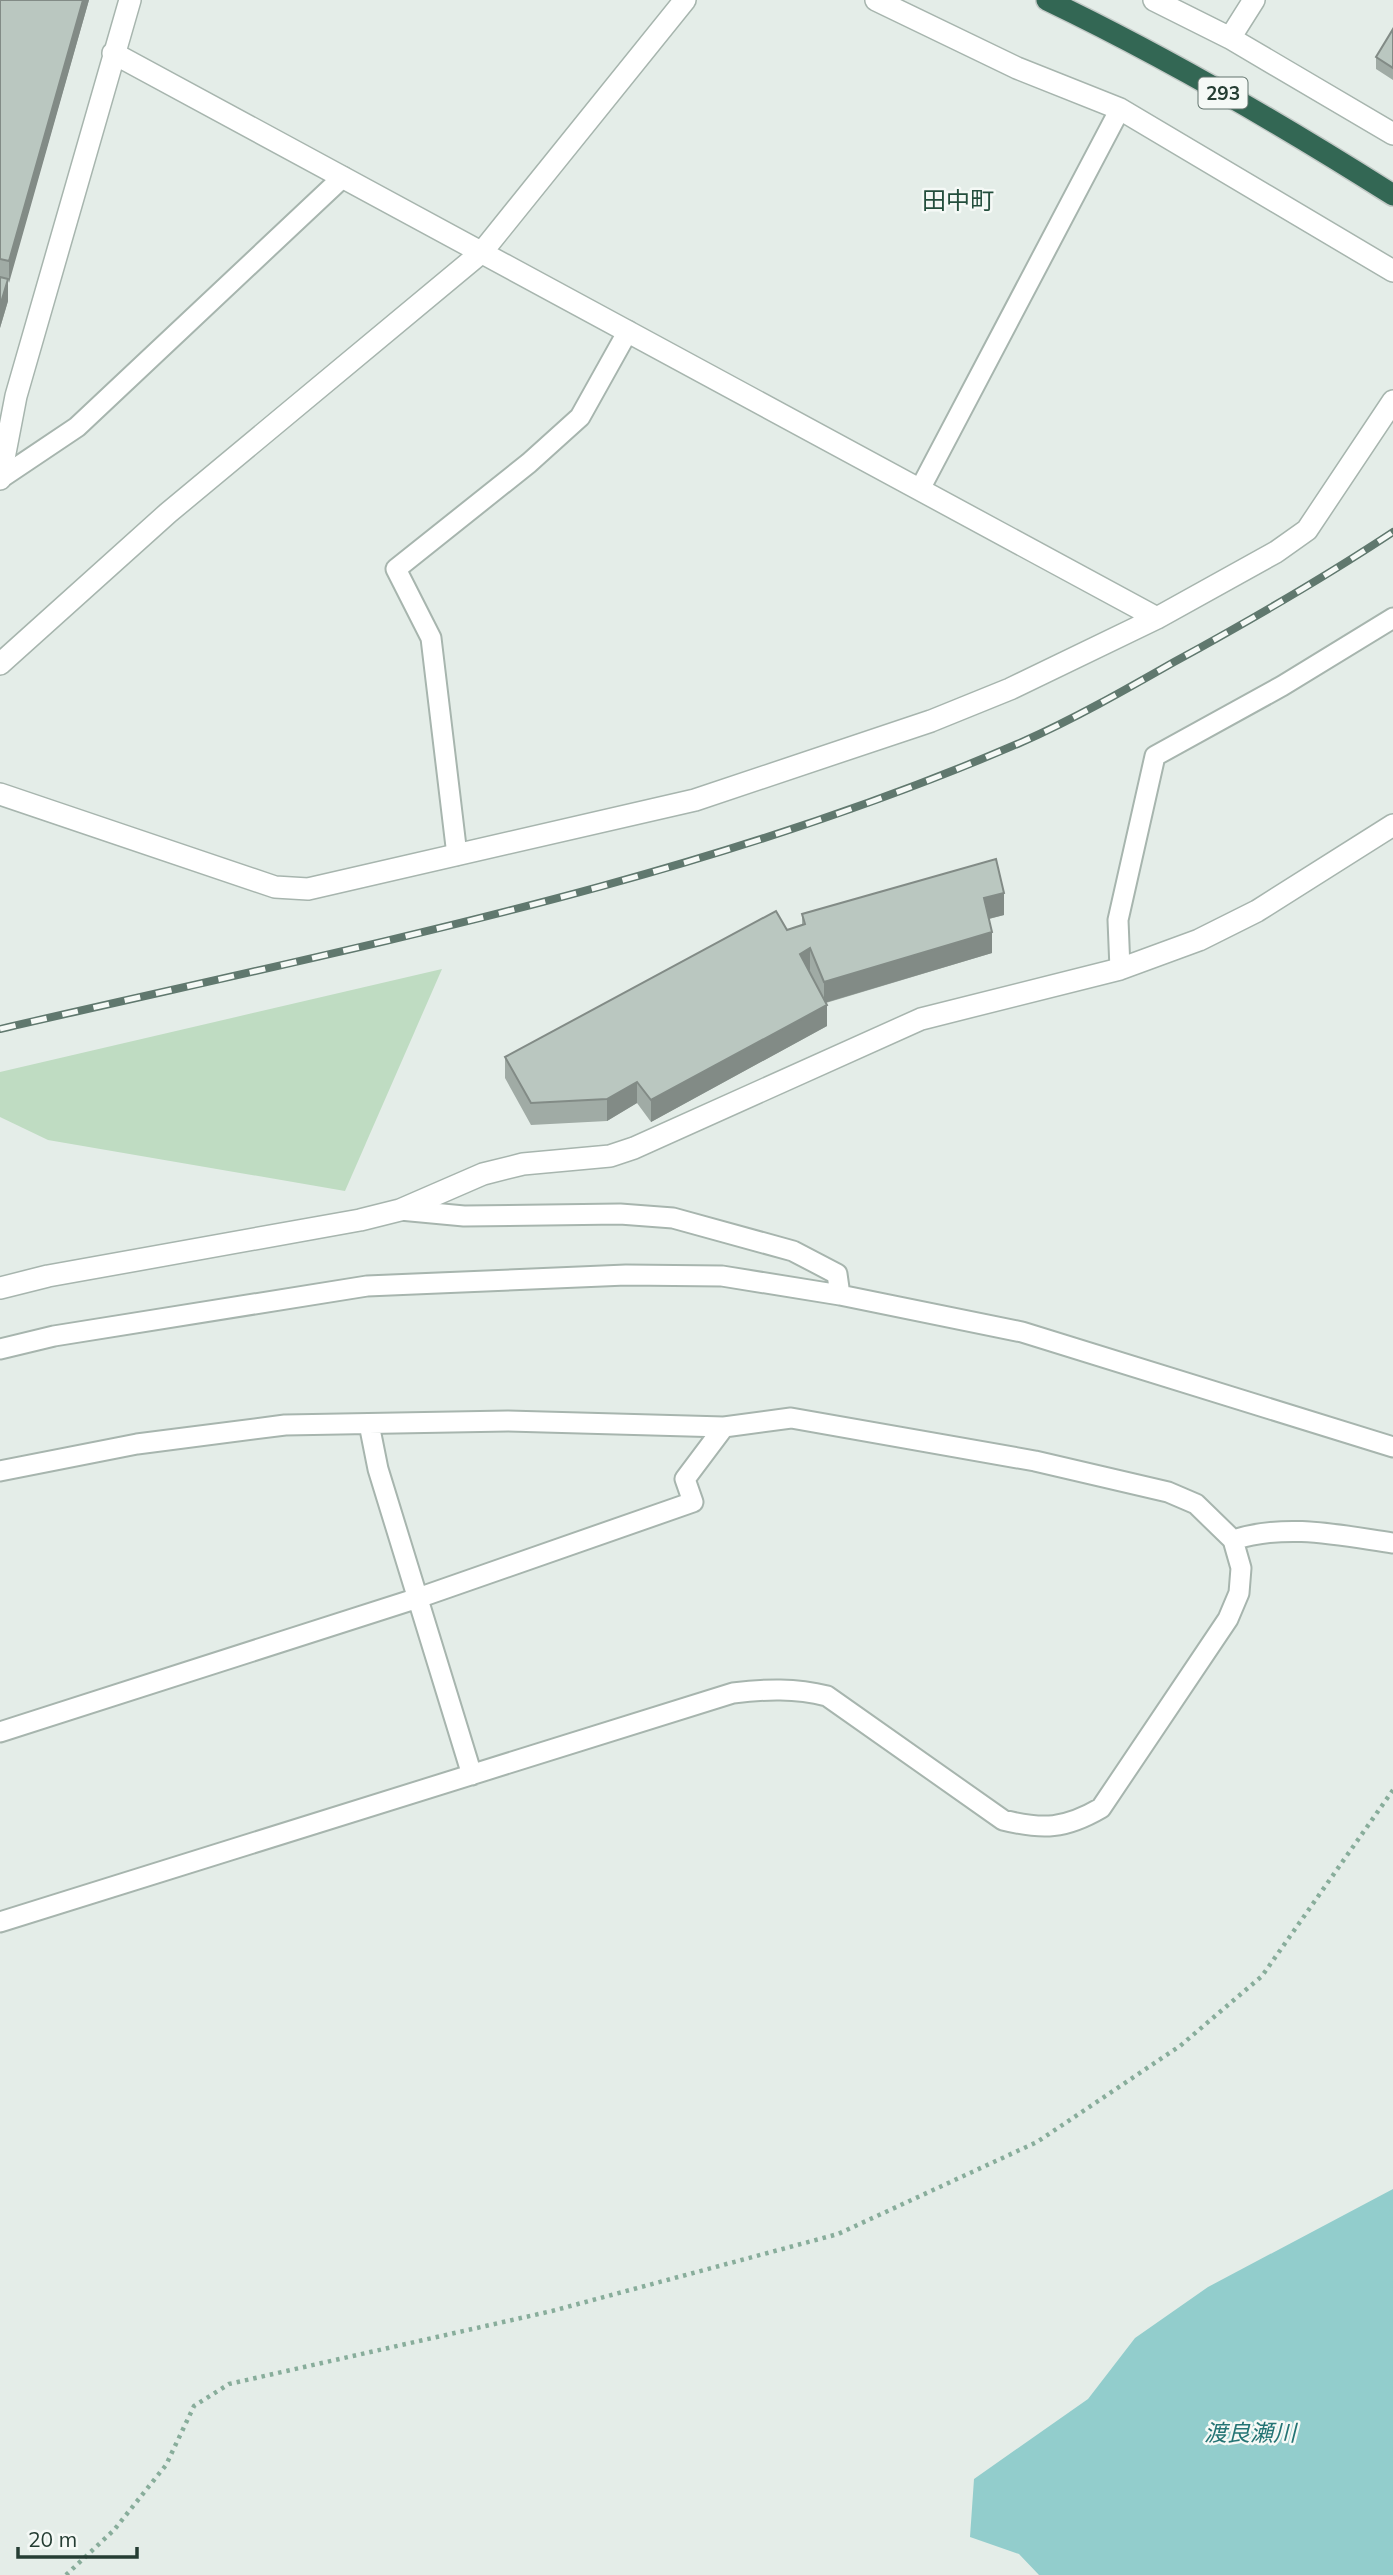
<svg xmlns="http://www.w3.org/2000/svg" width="1393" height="2575" viewBox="0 0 1393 2575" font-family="Mulish,'Noto Sans JP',sans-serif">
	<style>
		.green { fill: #bfdcc2 }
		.water { fill: #92cdcc }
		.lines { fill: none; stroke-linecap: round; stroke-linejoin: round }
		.lane-casing { stroke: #a7b5ae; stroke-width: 23 }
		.street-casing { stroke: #a7b5ae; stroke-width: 24 }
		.highway-casing { stroke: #c2c9c6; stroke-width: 24 }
		.path { stroke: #88ad9b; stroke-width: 4.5; stroke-dasharray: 3.5 5; stroke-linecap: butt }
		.lane { stroke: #fff; stroke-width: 19 }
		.street { stroke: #fff; stroke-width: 21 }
		.highway { stroke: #336754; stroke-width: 21 }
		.rail-casing { stroke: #60786e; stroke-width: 8 }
		.rail { stroke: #f5f9f6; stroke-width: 5; stroke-dasharray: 16; stroke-linecap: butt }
		.wall { fill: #a0aba5 }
		.shaded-wall { fill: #828b86 }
		.building { fill: #bac7c0; stroke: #828b86; stroke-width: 2 }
		.labels { text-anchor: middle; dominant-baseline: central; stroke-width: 5; stroke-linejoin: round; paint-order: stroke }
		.shield { fill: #f5f9f6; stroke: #63756e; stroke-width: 2 }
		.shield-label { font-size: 19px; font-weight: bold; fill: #253d33 }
		.water-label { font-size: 23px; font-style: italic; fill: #247474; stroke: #f5f9f6 }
		.quarter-label { font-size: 24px; fill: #234e3c; stroke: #f5f9f6 }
	</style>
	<rect width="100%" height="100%" fill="#e4ede8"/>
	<path class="green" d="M442,969L345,1191L48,1140L0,1117V1072Z"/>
	<path class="water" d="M1393,2189V2575H1039L1019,2554L970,2537L974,2479L1088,2399L1135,2338L1208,2287Z"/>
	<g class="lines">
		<g class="lane-casing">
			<path id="lane" d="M1,478L77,427L343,177
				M920,489L1120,109
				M457,855L431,638L396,569L529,463L580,417L628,331
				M1120,969L1118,920L1155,756L1282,686L1393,618
				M400,1210L464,1216L620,1214L673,1218L793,1251L837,1274L840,1295
				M0,1349L54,1336L367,1286L626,1275L722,1276L840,1295L1022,1332L1393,1447
				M369,1424L378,1469L472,1775
				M0,1471L137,1444L285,1425L508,1421L724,1427L791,1418L1035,1461L1168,1492L1196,1504L1233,1540L1241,1568L1239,1593L1228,1619L1101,1808C1065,1829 1043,1830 1003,1820L827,1696C795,1688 766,1689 733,1693L0,1922
				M1233,1540C1287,1523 1338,1535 1393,1543
				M0,1732L418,1598L693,1502L685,1479L724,1427"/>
		</g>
		<g class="street-casing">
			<path id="street" d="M876,0L1017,68L1120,109L1393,271
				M1154,0L1230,38L1393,134
				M1230,38L1254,0
				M113,53L1157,618
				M0,479L16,396L130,0
				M0,664L168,513L482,252L685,0
				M0,794L275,887L308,889L695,800L931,721L1010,689L1157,618L1276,552L1307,530L1393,401
				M0,1288L48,1276L360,1220L400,1210L483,1174L523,1164L610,1156L634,1148L921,1019L1120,969L1199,940L1257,911L1393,825"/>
		</g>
		<g class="highway-casing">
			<path id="highway" d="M1047,0C1166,57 1281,124 1393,195"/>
		</g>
		<path class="path" d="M66,2575L114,2530L166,2465L194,2406L229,2384L552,2311L838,2234L1037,2142L1180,2046L1262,1976L1393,1790"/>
		<use href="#lane" class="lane"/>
		<use href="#street" class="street"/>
		<use href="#highway" class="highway"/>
		<g class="rail-casing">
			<path id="rail" d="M0,1029C344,949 697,883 1022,742C1074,719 1125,690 1174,662C1249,621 1322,579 1393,532"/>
		</g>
		<use href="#rail" class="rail"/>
	</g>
	<path class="wall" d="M0,0H89L8,283V301L0,328Z
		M1393,29V80L1376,69V57Z
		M802,914L1004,915L989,919L992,953L826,1003L827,1026L651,1122L637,1103L607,1121L531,1125L505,1078V1057L787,930L802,925Z"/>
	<path class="shaded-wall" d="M83,0H89L9,283V261Z
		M8,279V301L0,328V306Z
		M1004,893V915L984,920V898Z
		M992,932V953L824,1003V982Z
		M810,948V970L800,976V954Z
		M827,1005V1026L651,1122V1100Z
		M637,1082V1103L607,1121V1099Z"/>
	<path class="building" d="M0,0H83L9,261L0,259Z
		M1393,29V68L1376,57Z
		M0,277L8,279L0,306Z
		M996,859L1004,893L984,898L992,932L824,982L810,948L800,954L827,1005L651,1100L637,1082L607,1099L531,1103L505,1057L776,911L787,930L805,924L802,914Z"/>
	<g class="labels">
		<rect class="shield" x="1198.5" y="77.5" width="49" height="31" rx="5"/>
		<g class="shield-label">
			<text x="1223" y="93">293</text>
		</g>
		<g class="water-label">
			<text x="1250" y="2432">渡良瀬川</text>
		</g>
		<g class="quarter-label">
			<text x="958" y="200">田中町</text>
		</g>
	</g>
	<path d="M18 2547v10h119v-10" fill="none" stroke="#253d33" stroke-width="3.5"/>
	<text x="28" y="2547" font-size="21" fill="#253d33" stroke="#f5f9f6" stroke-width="5" paint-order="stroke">20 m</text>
</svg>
